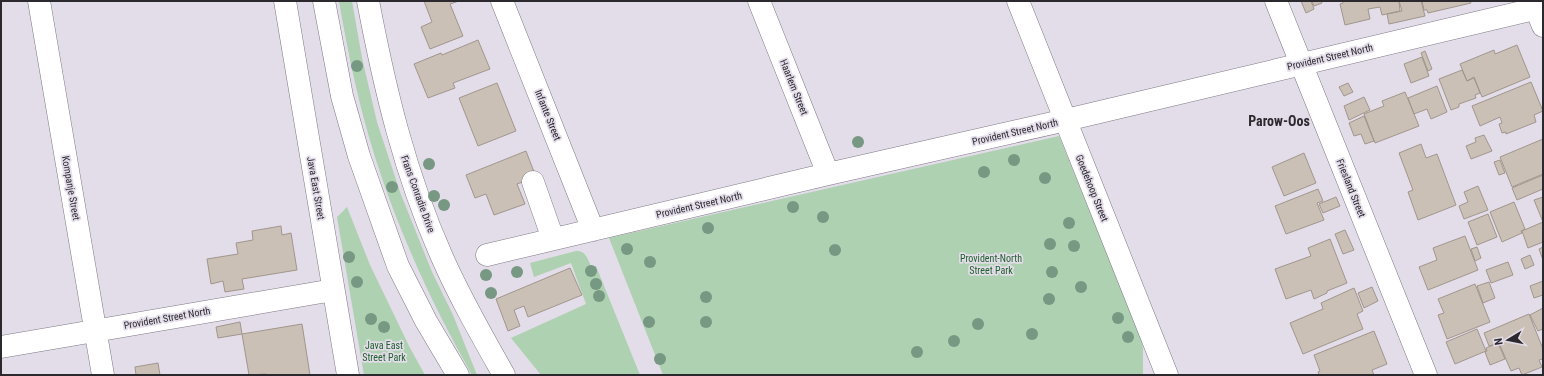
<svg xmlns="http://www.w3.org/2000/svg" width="1544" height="376" viewBox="0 0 1544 376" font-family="'Roboto Condensed',sans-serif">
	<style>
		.green { fill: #add1b1 }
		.building { fill: #cbc0b6; stroke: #a1968d }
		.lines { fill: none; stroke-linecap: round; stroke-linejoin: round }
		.minor-casing { stroke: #7f7984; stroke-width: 23 }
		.major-casing { stroke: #7f7984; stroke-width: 23 }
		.minor { stroke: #fff; stroke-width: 22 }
		.major { stroke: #fff; stroke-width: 22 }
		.tree { fill: #779882 }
		.labels { text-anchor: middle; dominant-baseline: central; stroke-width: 3.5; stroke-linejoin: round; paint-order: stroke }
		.street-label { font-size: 10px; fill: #2b292e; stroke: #e3dce9 }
		.park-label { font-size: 10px; fill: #1f602e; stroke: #e3dce9 }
		.district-label { font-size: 14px; font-weight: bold; fill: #2b292e; stroke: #e3dce9 }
	</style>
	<rect width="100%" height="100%" fill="#e3dce9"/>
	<path class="green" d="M339,1H352L362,58L377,122L400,192L432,272L453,315L477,375H472C433,306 399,233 375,157C359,106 348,54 339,1Z
		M1059,136L1141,337L1143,349V375H663L609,238Z
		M347,207L370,265L410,348L425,375H364L337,217Z
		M576,251C586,251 587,258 591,266H596L640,375H541L511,338L586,304L571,263L534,277L530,263Z"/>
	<path class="building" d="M424,1H459L450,4L463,36L430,49L421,27L432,22Z
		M1301,1H1311L1314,9L1306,13Z
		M1312,1H1321L1322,3L1314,6Z
		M1343,1H1399L1400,11L1382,15L1380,7L1368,9L1370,19L1345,25L1340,4L1343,3Z
		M1399,1H1421L1425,16L1389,24L1387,14L1402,11Z
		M1422,1H1470L1471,3L1428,13L1427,10H1424Z
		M478,40L490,69L453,83L455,88L428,98L414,64L441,53L442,55Z
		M1517,45L1530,77L1482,97L1474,77L1467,81L1460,64L1494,50L1495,54Z
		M1425,51L1432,69L1428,71L1421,53Z
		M1422,57L1429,76L1411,83L1404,64Z
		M1462,70L1467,81L1474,78L1480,93L1475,95L1476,98L1459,104V107L1451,110L1439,79Z
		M1531,82L1543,111L1534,115L1536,122L1506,134V132L1502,133L1499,124L1502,123L1500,117L1480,126L1472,106Z
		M497,83L516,131L478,146L459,98Z
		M1348,83L1353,92L1344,96L1339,87Z
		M1437,86L1447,112L1431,119L1427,109L1414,114L1408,98Z
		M1405,92L1419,126L1375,143L1364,114L1384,106L1382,101Z
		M1364,97L1370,110L1349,120L1344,106Z
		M1364,116L1374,141L1365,144L1361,134L1354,136L1349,123Z
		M1484,135L1492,151L1471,159L1466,146L1476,142L1475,138Z
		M1543,139V174L1512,187L1500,157Z
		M1421,144L1426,158L1437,154L1456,205L1418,220L1408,192L1413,190L1399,153Z
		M526,151L536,177L517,184L525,204L494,215L486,194L475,198L466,175Z
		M1304,153L1316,183L1284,196L1272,167Z
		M1500,160L1505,173L1499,175L1494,162Z
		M1543,175V189L1517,200L1512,188Z
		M1478,186L1488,210L1464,219L1459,206L1468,202L1464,192Z
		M1318,189L1323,201L1317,203L1324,220L1286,234L1275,206Z
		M1336,197L1340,206L1323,213L1319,204Z
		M1543,197V242L1528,248L1522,231L1543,222L1534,200Z
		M1514,202L1525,229L1521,231L1522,233L1502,242L1490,212Z
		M1488,214L1497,237L1477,245L1468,222Z
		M281,226L282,235L291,233L297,270L242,279L244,289L225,292L223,281L211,284L207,259L238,254L236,243L253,240L252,231Z
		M1345,230L1354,250L1343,254L1335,234Z
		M1465,236L1478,270L1428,290L1419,267L1437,260L1433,248Z
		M1330,239L1347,283L1327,291V293L1314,299L1311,290L1286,299L1275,269L1311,256L1308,248Z
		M1477,247L1481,258L1475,261L1471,249Z
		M1543,247V260L1539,249Z
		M1530,255L1534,265L1525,269L1521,259Z
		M1508,262L1513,275L1491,283L1486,270Z
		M570,268L582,295L528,317L524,306L514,310L520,326L508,331L496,299Z
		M1543,281V295L1534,298L1530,286Z
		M1489,282L1495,298L1483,303L1477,286Z
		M1475,284L1490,322L1447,339L1438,315L1444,313L1438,299Z
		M1372,287L1378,301L1364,308L1358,293Z
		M1354,288L1363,311L1357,314L1363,329L1303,354L1290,323L1323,309L1321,303Z
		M1543,308V329L1538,331L1530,315Z
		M1529,314L1543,349V359L1539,360L1542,367L1522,375L1519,368L1511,371L1499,343L1489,346L1484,333Z
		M240,322L242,334L218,338L216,327Z
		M302,324L310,375H267L266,374L249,375L242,334Z
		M1477,329L1486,351L1455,364L1446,342Z
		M1374,331L1387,364L1372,370L1374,375H1319L1318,372L1320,371L1314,355Z
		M1498,343L1505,359L1490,365L1485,352L1487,351L1486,348Z
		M158,363L160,375H136L135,367Z"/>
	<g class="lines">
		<g class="minor-casing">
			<path id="minor" d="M39,1L103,375
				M285,1L348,375
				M502,1L593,230
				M759,1L828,174
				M1018,1L1167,375
				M1276,1L1426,375
				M1533,1L1543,26
				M533,182L553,239
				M487,255L828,174L1066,120L1543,7
				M1,347L333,290"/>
		</g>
		<g class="major-casing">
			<path id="major" d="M324,1L342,96L359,156L398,266L426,321L458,375
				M368,1C385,90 405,174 442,257C460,298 482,336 504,375"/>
		</g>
		<use href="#minor" class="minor"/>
		<use href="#major" class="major"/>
	</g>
	<g class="tree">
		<circle cx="357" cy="66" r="6"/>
		<circle cx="858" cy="142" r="6"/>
		<circle cx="1014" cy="160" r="6"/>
		<circle cx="429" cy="164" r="6"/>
		<circle cx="984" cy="172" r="6"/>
		<circle cx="1045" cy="178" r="6"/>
		<circle cx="392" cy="187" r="6"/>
		<circle cx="434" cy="196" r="6"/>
		<circle cx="444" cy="205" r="6"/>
		<circle cx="793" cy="207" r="6"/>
		<circle cx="823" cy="217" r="6"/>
		<circle cx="1069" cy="223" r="6"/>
		<circle cx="708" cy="228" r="6"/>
		<circle cx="1050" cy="244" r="6"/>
		<circle cx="1074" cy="246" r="6"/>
		<circle cx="627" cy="249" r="6"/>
		<circle cx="835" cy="250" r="6"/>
		<circle cx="349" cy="257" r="6"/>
		<circle cx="650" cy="262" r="6"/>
		<circle cx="591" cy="271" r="6"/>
		<circle cx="517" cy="272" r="6"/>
		<circle cx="1052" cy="272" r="6"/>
		<circle cx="486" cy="275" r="6"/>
		<circle cx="357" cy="282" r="6"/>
		<circle cx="596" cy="284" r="6"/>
		<circle cx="1081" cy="287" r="6"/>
		<circle cx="491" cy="293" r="6"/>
		<circle cx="599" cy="296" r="6"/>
		<circle cx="706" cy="297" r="6"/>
		<circle cx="1049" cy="299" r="6"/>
		<circle cx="1118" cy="318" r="6"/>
		<circle cx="371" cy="319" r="6"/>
		<circle cx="649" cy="322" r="6"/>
		<circle cx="706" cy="322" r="6"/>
		<circle cx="978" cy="324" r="6"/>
		<circle cx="384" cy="327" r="6"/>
		<circle cx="1032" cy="334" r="6"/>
		<circle cx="1128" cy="337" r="6"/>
		<circle cx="954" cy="341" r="6"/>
		<circle cx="917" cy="352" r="6"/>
		<circle cx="660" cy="359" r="6"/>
	</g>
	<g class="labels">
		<g class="street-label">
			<text transform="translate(1330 57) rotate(-13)">Provident Street North</text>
			<text transform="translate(794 87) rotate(68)">Haarlem Street</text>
			<text transform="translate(548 115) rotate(68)">Infante Street</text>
			<text transform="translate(1015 132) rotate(-13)">Provident Street North</text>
			<text transform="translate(71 188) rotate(80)">Kompanje Street</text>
			<text transform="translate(316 188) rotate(80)">Java East Street</text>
			<text transform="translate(1092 188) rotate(68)">Goedehoop Street</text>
			<text transform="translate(1351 188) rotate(68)">Friesland Street</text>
			<text transform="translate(418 194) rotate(70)">Frans Conradie Drive</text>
			<text transform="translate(699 205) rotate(-13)">Provident Street North</text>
			<text transform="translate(167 318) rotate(-10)">Provident Street North</text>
		</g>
		<g class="park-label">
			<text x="991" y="258">Provident-North<tspan x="991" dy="12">Street Park</tspan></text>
			<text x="384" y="345">Java East<tspan x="384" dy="12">Street Park</tspan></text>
		</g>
		<g class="district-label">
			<text x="1279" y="121">Parow-Oos</text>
		</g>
	</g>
	<rect width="1544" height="376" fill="none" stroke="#2b292e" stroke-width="4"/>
	<g transform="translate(1508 340) rotate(260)" stroke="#e3dce9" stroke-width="3" paint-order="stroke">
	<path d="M0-3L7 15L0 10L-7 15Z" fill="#2b292e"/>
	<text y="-6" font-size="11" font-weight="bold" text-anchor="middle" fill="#2b292e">N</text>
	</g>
</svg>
